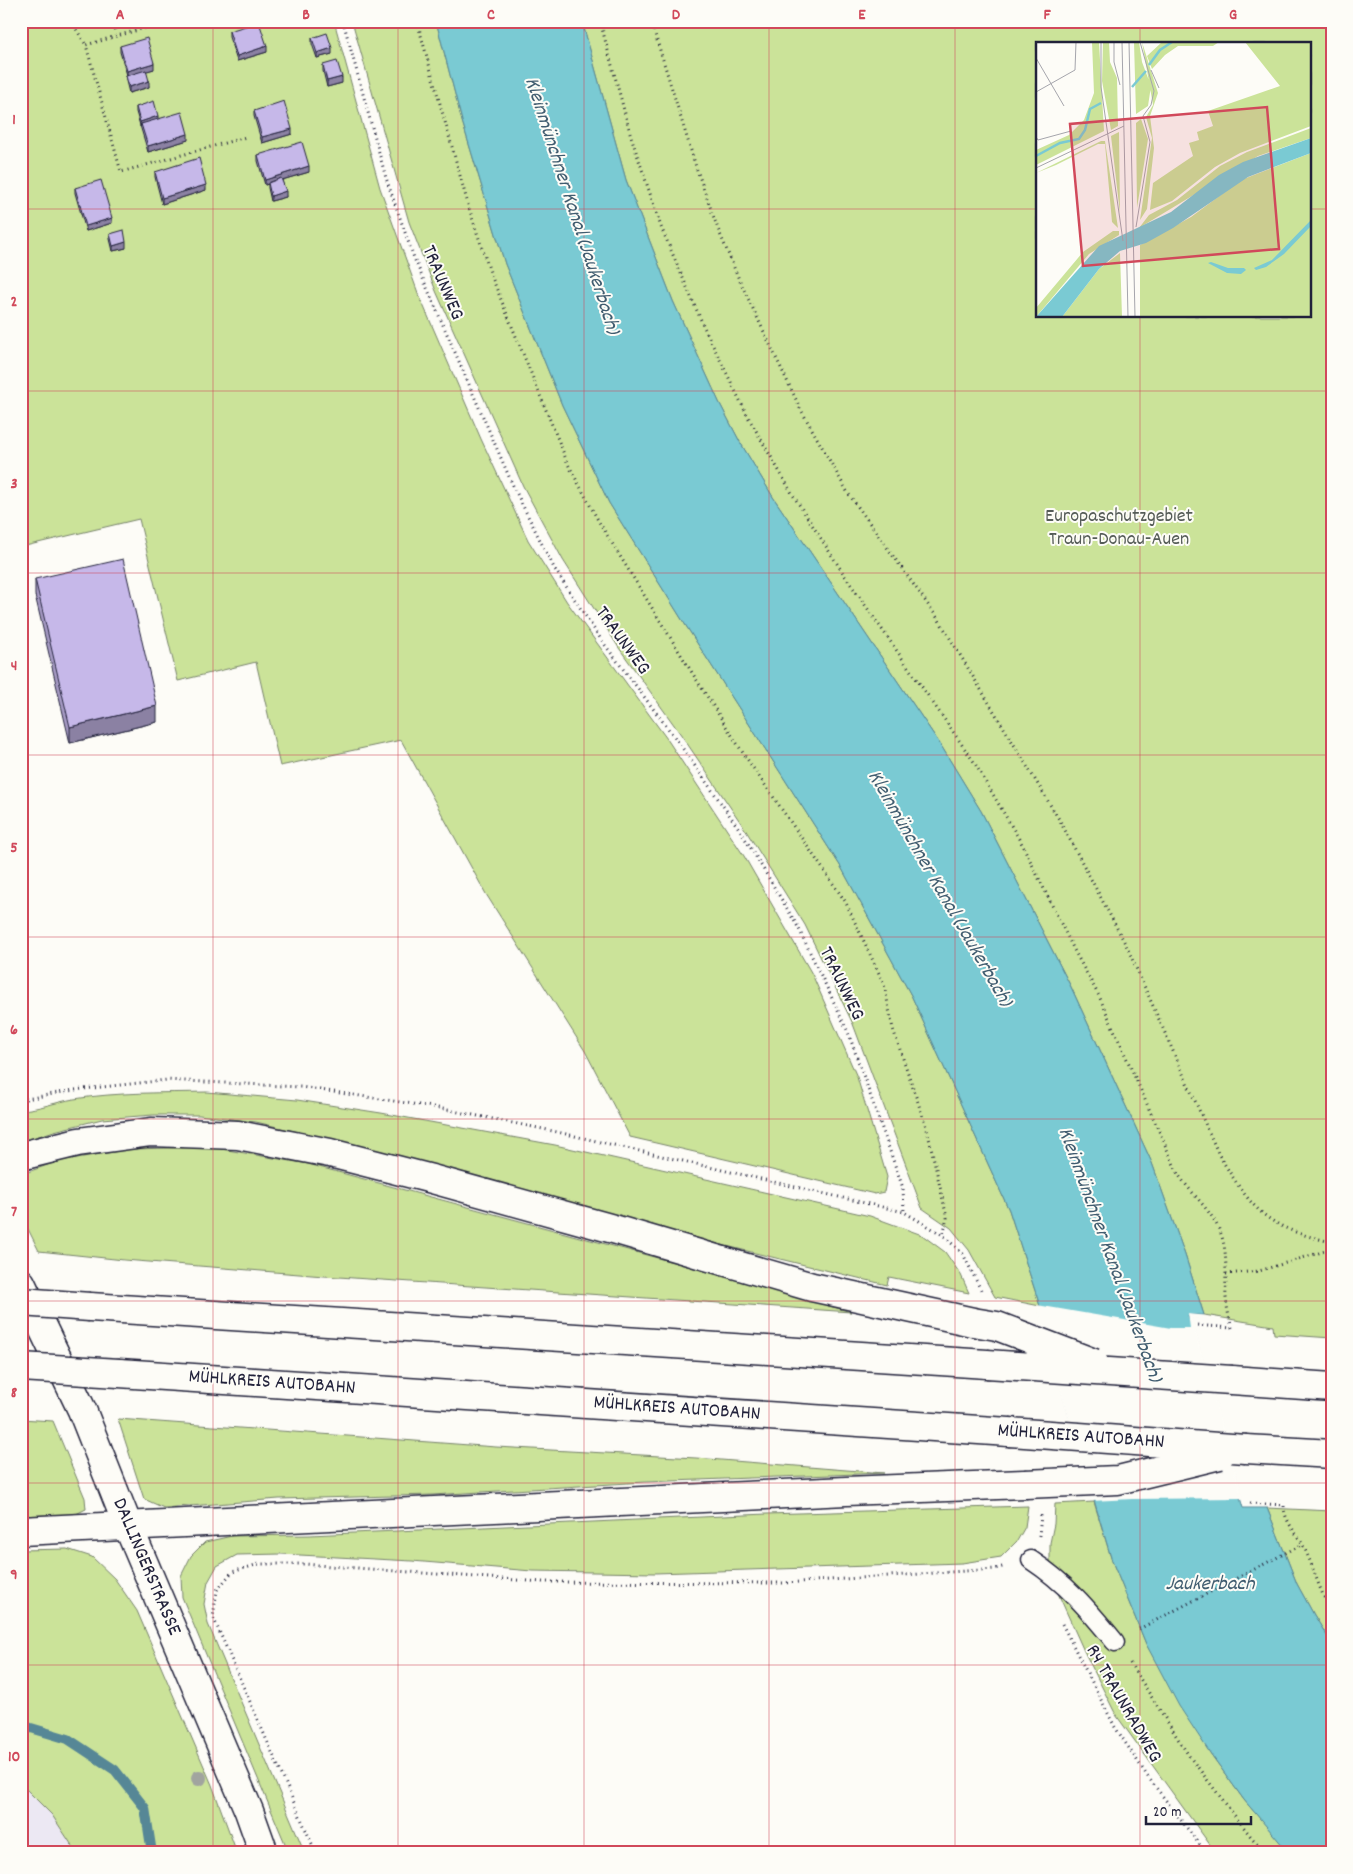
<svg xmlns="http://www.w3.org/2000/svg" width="1353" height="1874" viewBox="0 0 1353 1874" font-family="Dekko,sans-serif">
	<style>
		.built { fill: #ece8f3 }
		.green { fill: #cbe399; stroke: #76826a; fill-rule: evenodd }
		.water { fill: #7acad3; stroke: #578796 }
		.pier { fill: #fdfcf7 }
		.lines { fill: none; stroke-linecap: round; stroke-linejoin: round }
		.stream { stroke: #578796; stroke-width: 10 }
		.lane-casing { stroke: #22223b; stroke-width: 21 }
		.secondary-casing { stroke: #22223b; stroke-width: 31 }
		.highway-casing { stroke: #22223b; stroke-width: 31 }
		.path { stroke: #22223b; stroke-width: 3; stroke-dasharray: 1 4; stroke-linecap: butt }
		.lane { stroke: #fdfcf7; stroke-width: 18 }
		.secondary { stroke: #fdfcf7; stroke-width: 28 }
		.highway { stroke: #fdfcf7; stroke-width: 28 }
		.highway-bridge-casing { stroke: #22223b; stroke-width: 31; stroke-linecap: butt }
		.highway-bridge { stroke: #fdfcf7; stroke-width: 28 }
		.tree { fill: #a1a49f }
		.wall { fill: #aa9ec8; stroke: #22223b }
		.shaded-wall { fill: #8b81a3; stroke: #22223b }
		.building { fill: #c6b8e9; stroke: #22223b }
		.grid { fill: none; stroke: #d1495b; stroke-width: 1; stroke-opacity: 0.55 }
		.labels { text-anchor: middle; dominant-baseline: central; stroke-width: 4; stroke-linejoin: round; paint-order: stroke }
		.street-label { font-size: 20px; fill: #22223b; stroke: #fdfcf7 }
		.park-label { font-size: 20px; fill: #555c57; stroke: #fdfcf7 }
		.water-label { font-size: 21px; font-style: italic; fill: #415d70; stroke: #fdfcf7 }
		.inset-river { fill: none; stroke: #7acad3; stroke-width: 2.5 }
		.inset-road { fill: none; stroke: #a5a5ac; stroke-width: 1 }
		.view { fill: #d1495b; fill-opacity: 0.15; stroke: #d1495b; stroke-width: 2.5 }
		.inset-edge { fill: none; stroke: #22223b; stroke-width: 2.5 }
		.neatline { fill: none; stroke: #d1495b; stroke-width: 2 }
		.grid-label { font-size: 16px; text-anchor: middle; font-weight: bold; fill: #d1495b }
	</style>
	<rect width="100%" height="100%" fill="#fdfcf7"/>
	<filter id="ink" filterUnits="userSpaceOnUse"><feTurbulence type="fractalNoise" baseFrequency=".02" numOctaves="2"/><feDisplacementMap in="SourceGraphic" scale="10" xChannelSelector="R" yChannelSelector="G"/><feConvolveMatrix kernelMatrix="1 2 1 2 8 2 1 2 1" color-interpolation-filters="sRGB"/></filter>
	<g filter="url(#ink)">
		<path class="built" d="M21,1784L52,1815L77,1853H21Z"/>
		<path class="green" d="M21,21H334L380,188L418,293L481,439L528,540L567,602L667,739L744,856L812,974L857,1077L887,1177L884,1192L875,1194L630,1137L585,1051L486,894L401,740L280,766L256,662L178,681L139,519L21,547Z
			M352,21H436L462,121L505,264L562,405L609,503L681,618L841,867L912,997L1009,1210L1040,1306L995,1297L969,1250L951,1228L922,1208L853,1024L805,925L743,826L682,736L619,648L563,560L523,486L436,291L409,222Z
			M582,21H1332V1338L1274,1334L1273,1326L1204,1315L1185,1255L1152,1163L1071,987L981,811L940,744L773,497L740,442L719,402L673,301L626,180ZM1037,44H1309V316H1037Z
			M207,1092L297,1100L381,1113L555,1145L870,1216L922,1235L945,1252L961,1275L969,1293L889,1277L887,1285L714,1243L404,1157L256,1122L199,1115H153L102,1119L54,1131L21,1142V1110C39,1109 56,1102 74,1099C118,1092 163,1093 207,1092Z
			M210,1147L308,1164L680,1264L851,1312L324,1276L124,1260L39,1251L21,1215L22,1174L59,1161L131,1149Z
			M21,1419L53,1421L85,1498L86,1509L76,1514L21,1516Z
			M118,1419L496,1447L696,1458L884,1473L645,1482L432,1495L279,1499L164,1508L144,1499Z
			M1094,1502L1112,1561L1146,1644L1210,1753L1244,1800L1290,1853H1216L1116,1715L1084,1651L1057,1591L1050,1560V1543L1054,1524L1055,1504Z
			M1028,1506L1025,1527L1017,1541L1001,1557L962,1563L655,1573L532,1571L412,1561L281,1554L237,1555L217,1566L208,1582L204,1604L208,1624L305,1853H289L182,1597L181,1576L191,1556L205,1542L232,1536L310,1535L767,1514Z
			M1267,1508L1332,1511V1644L1314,1615L1297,1584Z
			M67,1549L92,1557L115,1579L137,1611L212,1785L237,1853H77L52,1815L21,1784V1550Z"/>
		<path class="water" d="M436,21H582L626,180L673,301L719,402L740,442L773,497L940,744L981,811L1071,987L1152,1163L1185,1255L1204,1315H1188L1243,1508H1267L1297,1584L1314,1615L1332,1644V1853H1290L1284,1847L1244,1800L1210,1753L1179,1706L1146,1644L1112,1561L1068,1412L1040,1306L1009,1210L912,997L841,867L681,618L609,503L562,405L505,264L462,121Z"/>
		<path class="pier" d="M1037,1305L1171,1328H1190L1188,1314L1207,1316L1204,1318L1191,1317L1243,1498L1132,1499L1092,1501Z"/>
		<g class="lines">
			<path class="stream" d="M21,1725L68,1739L115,1770L145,1808L152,1853"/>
			<g class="lane-casing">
				<path id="lane" d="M1031,1560C1066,1583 1089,1610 1115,1642"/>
			</g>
			<g class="secondary-casing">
				<path id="secondary" d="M21,1283L82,1410L128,1526L249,1811L264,1853"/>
			</g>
			<g class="highway-casing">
				<path id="highway" d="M21,1156L78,1142L151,1132L238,1135L330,1153L432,1179L617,1230L812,1287L973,1322
					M90,1307L987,1364
					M119,1373L1009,1432
					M1232,1380L1332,1387
					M1246,1449L1332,1454
					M21,1531L846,1491L1025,1484"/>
			</g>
			<path class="path" d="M71,21L86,45
				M169,21L86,45L121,172L246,137
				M343,21L386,178L414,258L514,488L554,568L602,641L676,739L740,830L798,927L848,1032L903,1188L904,1212L943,1235L963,1254L982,1292
				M417,21L469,208L491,275L568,464L599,522L696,679L745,756L845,901L884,984L893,1029L927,1129L947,1218L943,1235
				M600,21L631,136L661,227L704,327L747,415L793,495L845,576L974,762L1022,844L1075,952L1099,996L1178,1174C1192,1195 1214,1212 1222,1237C1228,1256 1225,1278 1226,1298C1227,1308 1229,1318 1232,1328L1196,1325
				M651,21L697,170L718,229L738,277L800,408L848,493L939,620L1060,821L1126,945L1219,1155C1253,1211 1266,1228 1332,1242
				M21,1100L74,1090L167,1080L301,1087L433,1107L553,1131L904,1212
				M1226,1274L1259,1271L1332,1249
				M1250,1503L1284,1505C1284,1523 1297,1532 1304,1547C1314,1568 1319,1591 1332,1612
				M1039,1536L1041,1515
				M1062,1624L1115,1727L1148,1777L1206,1853
				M1139,1629L1303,1544
				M1130,1663L1189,1756L1252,1838L1267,1853
				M316,1853L213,1617L217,1590L232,1572L259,1564H304L542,1582L784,1583L995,1569L1006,1566"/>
			<use href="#lane" class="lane"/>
			<use href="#secondary" class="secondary"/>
			<use href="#highway" class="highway"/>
			<g class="highway-bridge-casing">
				<path id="highway-bridge" d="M21,1302L90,1307
					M973,1322L997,1326L1094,1363
					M987,1364L1232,1380
					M21,1367L119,1373
					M1009,1432L1246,1449
					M1025,1484L1118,1480L1220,1455"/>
			</g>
			<use href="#highway-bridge" class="highway-bridge"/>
		</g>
		<circle class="tree" cx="199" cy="1778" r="8"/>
		<path class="wall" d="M229,31L267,52L237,61L229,37Z
			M312,38L332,54L317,58L312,44Z
			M120,46L154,69L146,71L149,87L129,93L126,81V76L127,75L120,52Z
			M323,65L342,83L327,87L323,71Z
			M136,107L158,119L188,140L148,152L136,112Z
			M254,111L292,134L262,143L254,116Z
			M258,155L309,172L282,180L286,197L271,201L268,188V184L265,185L258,161Z
			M155,172L206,190L162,204L155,177Z
			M75,188L112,223L86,231L75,193Z
			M110,234L126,248L113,251L110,239Z
			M35,579L157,722L70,743L35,595Z"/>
		<path class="shaded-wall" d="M122,21H139V22L113,30V24Z
			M267,46V52L237,61V56Z
			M332,48V54L317,58V53Z
			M154,63V69L127,77V71Z
			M342,77V83L327,87V81Z
			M149,81V87L129,93V87Z
			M158,116V122L141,124L140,127V122Z
			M292,129V134L262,143V137Z
			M188,134V140L148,152V146Z
			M309,166V172L265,185V180Z
			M206,185V190L162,204V198Z
			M286,191V197L271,201V196Z
			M112,218V223L86,231V226Z
			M126,242V248L113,251V246Z
			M157,706V722L70,743V727Z"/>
		<path class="building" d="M112,21H122L113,24Z
			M259,22L267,46L237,56L229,31Z
			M327,33L332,48L317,53L312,38Z
			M147,38L154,63L127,71L120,46Z
			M337,61L342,77L327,81L323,65Z
			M146,70L149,81L129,87L126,76Z
			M154,101L158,116L140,122L136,107Z
			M284,101L292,129L262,137L254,111Z
			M182,112L188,134L148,146L141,124Z
			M302,142L309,166L265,180L258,155Z
			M199,158L206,185L162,198L155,172Z
			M281,178L286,191L271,196L268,183Z
			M101,180L112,218L86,226L75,188Z
			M124,230L126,242L113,246L110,234Z
			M123,559L157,706L70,727L35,579Z"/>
	</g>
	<path class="grid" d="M213,21V1853M398,21V1853M584,21V1853M769,21V1853M955,21V1853M1140,21V44M21,209H1037M1309,209H1332M1140,316V1853M21,391H1332M21,573H1332M21,755H1332M21,937H1332M21,1119H1332M21,1301H1332M21,1483H1332M21,1665H1332"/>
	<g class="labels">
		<g class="street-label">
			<text transform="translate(442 283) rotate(67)">TRAUNWEG</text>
			<text transform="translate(622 641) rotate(54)">TRAUNWEG</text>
			<text transform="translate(841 984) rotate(64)">TRAUNWEG</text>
			<text transform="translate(272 1383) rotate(4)">MÜHLKREIS AUTOBAHN</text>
			<text transform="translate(677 1409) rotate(4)">MÜHLKREIS AUTOBAHN</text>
			<text transform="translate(1081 1437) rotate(4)">MÜHLKREIS AUTOBAHN</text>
			<text transform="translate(146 1567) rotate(67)">DALLINGERSTRASSE</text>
			<text transform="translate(1123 1704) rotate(60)">R4 TRAUNRADWEG</text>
		</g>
		<g class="park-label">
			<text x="1119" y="517">Europaschutzgebiet<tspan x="1119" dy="23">Traun-Donau-Auen</tspan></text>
		</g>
		<g class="water-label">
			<text transform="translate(571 206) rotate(72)">Kleinmünchner Kanal (Jaukerbach)</text>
			<text transform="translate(939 889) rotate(60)">Kleinmünchner Kanal (Jaukerbach)</text>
			<text transform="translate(1109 1255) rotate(70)">Kleinmünchner Kanal (Jaukerbach)</text>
			<text x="1210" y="1585">Jaukerbach</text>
		</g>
	</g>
	<g transform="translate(1036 42)">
		<rect width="275" height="275" fill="#fdfcf7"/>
		<path d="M56,0H63L68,89L0,123V108L33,93L48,78L58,51ZM67,0H73L74,20L81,36L82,84L75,88L66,39ZM98,0H103L106,20L115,44L112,64L100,72ZM106,0L122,51L114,74L118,106L111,167L104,178L116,96L110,75L117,63ZM126,0H183L177,4H142L129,13L116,27L111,14ZM209,0H275V84L204,111L179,125L136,159L114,168L117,141L157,114L153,101L163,98L161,90L177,84L172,69L244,44ZM105,77L112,97L101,166L100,81ZM275,86V96L222,114L103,186L113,173L141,158L184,124L211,110ZM83,90L84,171L75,94ZM65,99H69L82,186L76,180L69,102H62L20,123L0,131ZM275,111V275H104V203L155,175L205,138ZM77,189H83V193L53,212L0,275V266L47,210ZM84,211L86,275H26L63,227Z" fill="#cbe399"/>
		<path d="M275,96V111L212,135L137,186L110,201L84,209L63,227L26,275H0L63,204L135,170L183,133L207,120ZM275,178V184L248,212L230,225L220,228L218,226L236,218ZM175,220L192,226H208L210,228L205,232L191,231L172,221Z" fill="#7acad3"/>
		<path class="inset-river" d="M113,23L124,8L136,0M96,45L110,29M0,114L24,101L43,97L49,88L54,67L65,61"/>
		<path class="inset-road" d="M65,0V45L87,199M78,0V20L84,43M86,0L92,275M93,0L99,275M0,16L28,64M115,28L123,46M0,50L39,28L40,0M0,95L2,98L35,89M0,126L88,84M100,185L114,100L107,74L115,63L118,49L104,0"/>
		<path class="view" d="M231,65L243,207L47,224L34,82Z"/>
		<rect width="275" height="275" class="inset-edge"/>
	</g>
	<rect width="1353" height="1874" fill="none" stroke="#fdfcf7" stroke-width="55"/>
	<path d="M1146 1816v8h105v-8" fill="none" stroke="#22223b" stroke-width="2.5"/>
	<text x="1153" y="1816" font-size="15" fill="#22223b" stroke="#fdfcf7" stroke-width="4" paint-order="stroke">20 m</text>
	<rect x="28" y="28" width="1298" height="1818" class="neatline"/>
	<g class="grid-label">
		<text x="120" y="19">A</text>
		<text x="306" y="19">B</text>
		<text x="491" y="19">C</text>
		<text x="676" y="19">D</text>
		<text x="862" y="19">E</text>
		<text x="1047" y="19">F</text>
		<text x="1233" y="19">G</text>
		<text x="14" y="124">1</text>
		<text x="14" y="306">2</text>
		<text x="14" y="488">3</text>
		<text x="14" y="670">4</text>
		<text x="14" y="852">5</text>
		<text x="14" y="1034">6</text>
		<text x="14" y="1216">7</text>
		<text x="14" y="1397">8</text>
		<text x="14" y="1579">9</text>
		<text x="14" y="1761">10</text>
	</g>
</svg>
